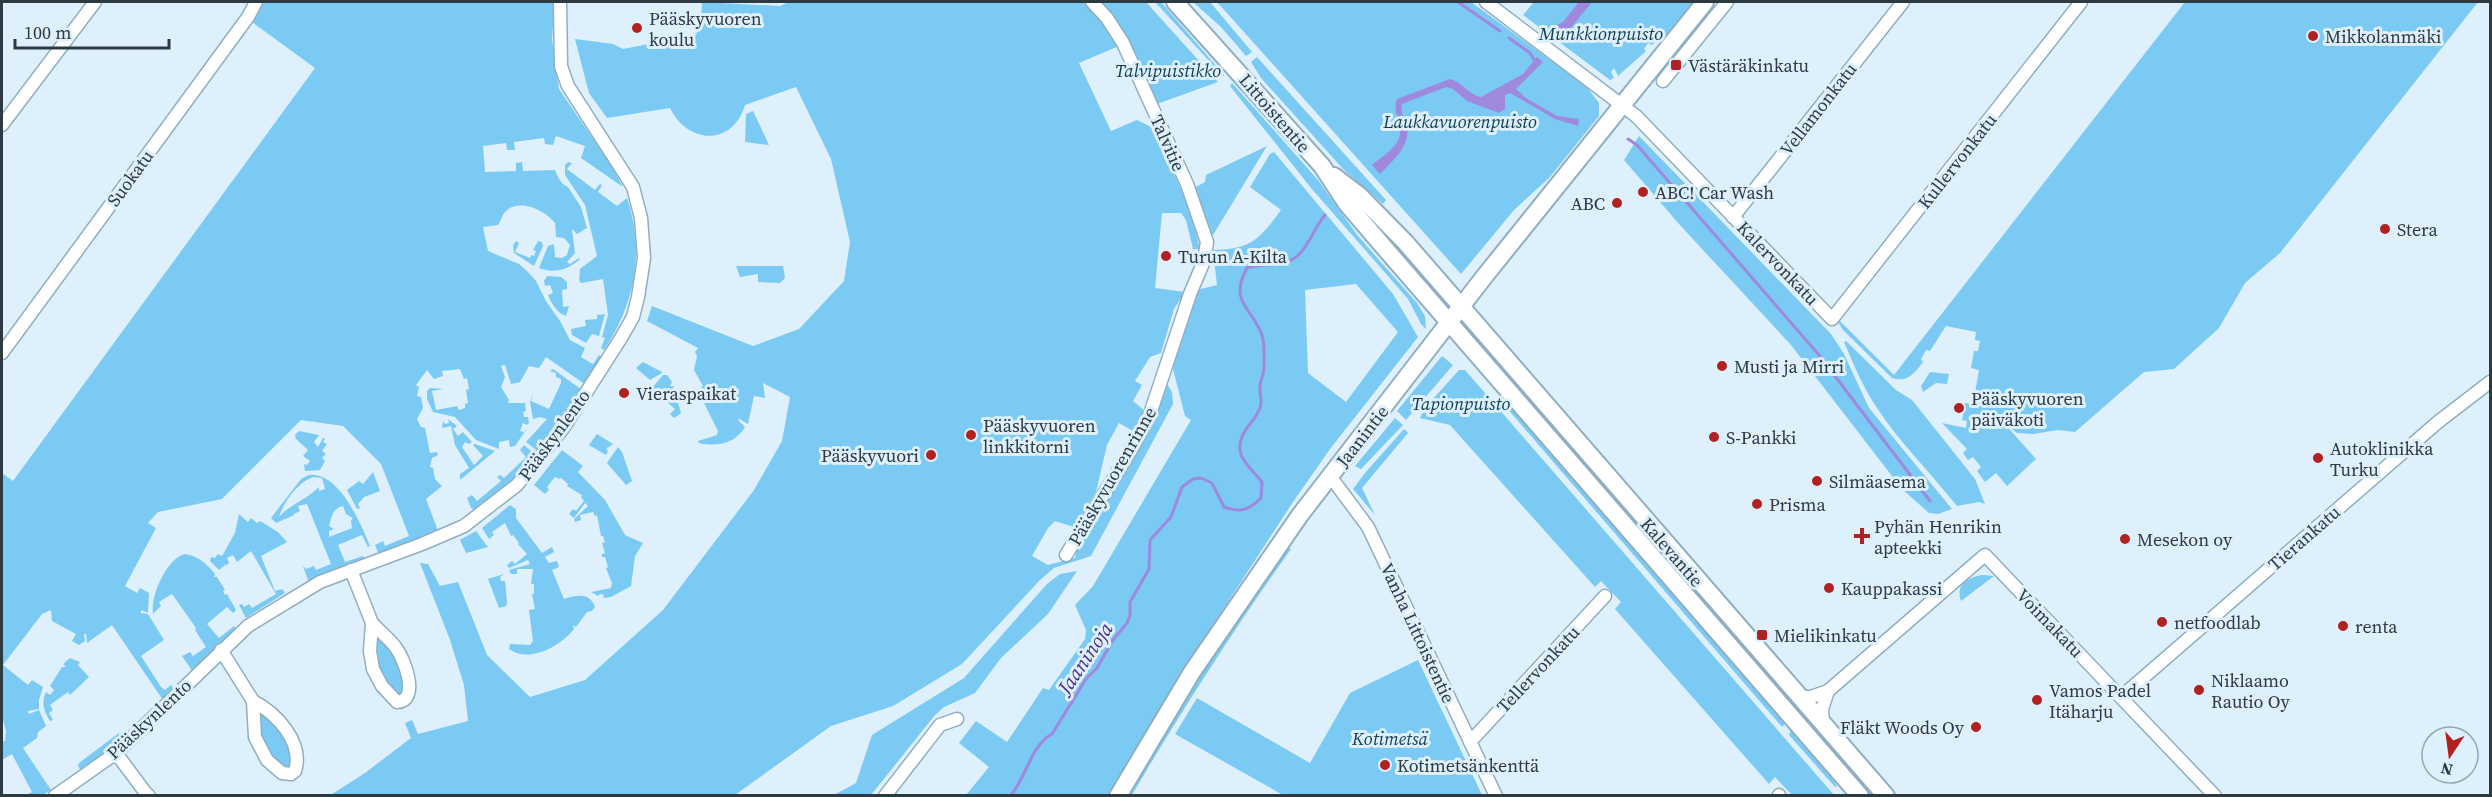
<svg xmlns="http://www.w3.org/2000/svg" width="2492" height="797" viewBox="0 0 2492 797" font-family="'Source Serif 4',serif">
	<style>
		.green { fill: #7bcaf3; fill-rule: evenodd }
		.water { fill: #9e89de }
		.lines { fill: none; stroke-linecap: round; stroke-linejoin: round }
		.stream { stroke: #9e89de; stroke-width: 3 }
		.street-casing { stroke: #90afc1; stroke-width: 15 }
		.secondary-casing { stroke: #90afc1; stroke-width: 20 }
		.street { stroke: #fff; stroke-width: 12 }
		.secondary { stroke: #fff; stroke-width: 16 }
		.poi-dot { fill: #b12122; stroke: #ddf0fb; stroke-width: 2 }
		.labels { text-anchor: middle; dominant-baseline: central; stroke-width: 6; stroke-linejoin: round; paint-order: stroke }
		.poi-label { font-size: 18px; fill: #2d3a41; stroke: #ddf0fb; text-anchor: start }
		.park-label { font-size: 18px; font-style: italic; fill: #0b3c51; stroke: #ddf0fb }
		.street-label { font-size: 18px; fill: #2d3a41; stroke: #ddf0fb }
		.water-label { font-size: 20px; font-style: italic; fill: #4e2b8e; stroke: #ddf0fb }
	</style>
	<rect width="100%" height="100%" fill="#ddf0fb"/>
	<path class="green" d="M264,2H555L552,39L559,89L611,165L623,187L581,158L585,146L556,136L553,145L545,144L544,138L514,142L515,150H507L506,143L483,146L485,172L516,171V163L522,162L523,171L555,170C558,178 561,184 568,187L581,207L587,228L577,234L572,229L575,253L567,262L570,264L579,258L580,259C568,270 554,274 539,268L548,246L554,244L555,257L562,258L567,255L570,245L564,238L556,237L555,223C546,211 519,197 505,212C502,215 501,221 498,225L483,227L488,251L519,264L528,272L536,281L546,301L560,321L570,340L585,348L581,357L593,364L599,355L603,358L586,385L546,357L539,368L529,366L520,382L511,384L505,365L501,366L505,377L501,387L509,400L508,403H525L526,411L523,412L524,417H528L529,423L527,425L523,423L520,431L524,432L528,427L515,446L510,447L509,440L499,442V449L476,440L455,417L433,412L427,399V391L430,388L443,389L432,391L436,410L457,406L459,410L465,408V404L468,403L466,390L469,389L467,378L464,379L460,369L442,371L443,376L434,379L427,370L416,385L419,387L417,396L421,397L423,408L417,419L421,427L425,428L430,453L437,452L438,455L432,458L430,467L433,468L435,479L442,486L426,499L438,531L379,555L375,545L383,541L385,546L409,536L381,464L343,426L301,420L222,499L158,512L148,523L156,528L125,586L137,593L140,588L149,593L148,613L141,610V613L148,614L164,640L141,656L161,687L165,690L171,685L175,690L140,723L163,700L112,625L87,643L86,634H84L85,641L79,645L72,641L76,634L52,621L51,610L42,614L3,665L28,685L32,680L43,687L39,700V709L28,711L29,714L39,710L46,726L38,732L37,738L23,748L51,790L43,795H26L32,792L12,754L2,760V741H5L6,731L2,716V473L13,481L315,68L252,22Z
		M702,2L780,6L789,2H1086L1105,23L1119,46L1079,63L1111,131L1137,120L1155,129L1192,215L1200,249H1193L1186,220L1181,213H1162L1155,288L1185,292L1174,309L1161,353L1150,357L1135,381L1142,385L1133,401L1145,411L1133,431L1119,423L1107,445L1096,492L1074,527L1055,521L1048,528L1032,556L1048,565L1075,558L1077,549L1134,454L1167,384L1172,392L1173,404L1091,556L1054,568L1040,580L962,664L893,706L831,726L735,795L329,796L365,773L411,738L405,723L412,720L418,734L468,721L464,685L450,640L420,563L428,564L440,586L458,582L487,655L530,697L585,680L663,610L754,490L782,441L790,397L763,383L765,398L754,396L748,424L739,419L738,420L745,427C735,444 717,447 699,443L698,441L717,435L718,431L704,403L709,400L707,395H705L701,387L703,386L694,370L697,356L695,352L698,348L647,321L652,306L753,346L799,329L844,281L850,242L831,159L796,87L745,105C733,146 688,145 670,108L607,118L589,93L575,39L613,44L623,49L696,35L701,21Z
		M1100,2H1146L1218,82L1154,105L1111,15Z
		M1155,2H1161L1224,75L1223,76Z
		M1193,2H1210L1252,52L1246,56L1221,27Z
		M1217,2H1471L1586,86L1599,103V116L1550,177L1514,210L1461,274Z
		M1534,2H1697L1663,38L1660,36L1652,45L1648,43L1644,49L1646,51L1618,76L1614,68L1611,72L1614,78L1610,80L1523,15Z
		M2185,2H2478L2280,253L2245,283L2219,328L2174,369L2144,372L2075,432L2058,430L2033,434L2017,433L2003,422L2036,459L2007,486L1996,473L1985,482L1977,471L1981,467L1973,457L1968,460L1963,453L1967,449L1942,423L1966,428L1967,421L1962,420L1965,403L1973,404L1979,370L1971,368L1974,351H1978L1980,341L1975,340L1976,332L1946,326L1930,351L1926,350L1921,359L1923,362C1915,373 1907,383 1892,378L1843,330L1838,322V319L1894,375Z
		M1257,57L1386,200L1383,204L1344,170L1261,78L1251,62Z
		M1232,83L1318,180L1358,236L1417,303L1425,316L1426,329L1421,324L1408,299L1311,188L1230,86Z
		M753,111L755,115L769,145L745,142L746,114Z
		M1639,136L1831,334L1844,354L1869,408L1952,509L1938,514L1929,513L1902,489L1791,345L1679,224L1624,160Z
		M1267,146L1213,235L1206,228L1194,188L1205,182L1206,175Z
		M1274,152L1393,294L1418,337L1330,449L1293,502L1184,669L1109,795H966L989,767L959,743L976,721L1007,742L1043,688L1049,690L1085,639L1086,630L1075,605L1093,586L1191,420L1185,416L1173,369L1175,354L1197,290L1217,285L1213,250C1251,249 1259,240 1281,210L1250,187L1270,154ZM1356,284L1398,332L1346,402L1308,373L1305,290Z
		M568,162L572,163L567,169L595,190L600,184L602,185L598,192L617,206L627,198C645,251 635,304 604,350L601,348L605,338L602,337L608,315L603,279L581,283L579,280L580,269L597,256L585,205L565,175V165Z
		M516,241L519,243L515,252L530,258L531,255L534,256L536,251L533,250L538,241L542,242L543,246L534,266L514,253L513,245Z
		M736,266H783L785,278L780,283L758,282V274L740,277Z
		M547,276L561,277L567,282V289L562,290L563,307L569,306L566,316C558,314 551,303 548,295L553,293L550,285L545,286L544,281Z
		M605,314L599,336L592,334L586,343L572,335L571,329L586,326L585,320L597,319V315Z
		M1846,341L1896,390L1912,400L1975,479L1985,504L1979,502L1957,506C1930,472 1898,441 1875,405C1862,385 1853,363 1844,342Z
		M1482,348L1687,577L1803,710L1796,716Z
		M1442,356L1453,365L1406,420L1397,411Z
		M643,362L662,372V373L650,380L636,368Z
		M553,369L582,390L540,453L526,442L547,419L540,417L533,419L530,402L534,391L531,401L549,409L561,383V379L556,377V373L550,371Z
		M1459,370H1465L1834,795H1792L1775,777L1769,784L1615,609L1621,602L1601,581L1595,587L1450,425L1420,418L1425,408Z
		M1930,372L1949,374L1947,384L1936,383L1923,392L1921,386Z
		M663,375H667L672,382L670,386H673L681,413L674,418L670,414L675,409L654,390L649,395L647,394Z
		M1499,399L1520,416L1785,724L1782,727Z
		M1395,418L1403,425L1361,469L1355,466Z
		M448,419L457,426L453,429L458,436L463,432L472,442L469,444L465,442L462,447L474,465L483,456L473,445L475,444L495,451L460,480V474L469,468L455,445L451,426L442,428L443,421L445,424L449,423Z
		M1404,429L1408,433L1362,488L1375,515L1353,489L1365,473Z
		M299,431L319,435L314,442L318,447L323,438L325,439L323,442L327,444L322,451L326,454L322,458L325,461L320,470L305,471L304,464L307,465L310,461L303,456L308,450L296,439L295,435Z
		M597,434L613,444L606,449L608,451L606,455L589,445Z
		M524,445L537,456L508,486L476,511L471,508L467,498L472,495L477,501L501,481L497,477L500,475L504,478L526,457L520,450Z
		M618,447L622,452L632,481L626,485L607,463Z
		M562,450L583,466L578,472L605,500L625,535L643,543L635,556L631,586L611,597L603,598L604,595L600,594L598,596L591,592L611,588L612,583L606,568L608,567L605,557H602V554L605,553L602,543L605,542L603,536H601L597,515L595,516L593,512L580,515L581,520L575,522L574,519L588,506L585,503L574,518L569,514L573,509L576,511L584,501L581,497L582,495L567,486L568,484L561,478L559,479L555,477L547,487L549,490L545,494L534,485Z
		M373,472L380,491L364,497L358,504L360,508L357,509L347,490L359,481L363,484Z
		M309,475C339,472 360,522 370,546L368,547L362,535L338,545L345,562L363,556L365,560L335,570L309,583L303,566L306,569L314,566L316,570L331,564L307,504L298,506L300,511L294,514V515L276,523L271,518L301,479ZM314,477L322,478L325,489L319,491V487C307,499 288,506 279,517C284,501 299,481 314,477ZM343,506L346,514L353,518L351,521L352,528L329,537V531L334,529L329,526C332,516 332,509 343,506Z
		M510,505L516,509V518L542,553L552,547L554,552L545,557L549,563L557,561L559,567L552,570L564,599C576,595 590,592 595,607L592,611L587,612L576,627L573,625L574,629C561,646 529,664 509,649L510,644L530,645L533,641L529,610L535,609L532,594H534V584H531L533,569H517V574H511L509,570L530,564L528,560L509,568L507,565L512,561L515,564L527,554L518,544L519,543L513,535L511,536L505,523L492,532L494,535L489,539L482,528Z
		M239,514L248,522L251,518L257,523L260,521L278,532L287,542L261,556L275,591L282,589L285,593L246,618L239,605L242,604L244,607L249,604L252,608L276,594L251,551L237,562L233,555L227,558L229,563L225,566L224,563V566L219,570L210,561L211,557L215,558L218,554L222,556L235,533Z
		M476,531L488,547L466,553L460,540Z
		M1288,548L1291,549C1234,629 1181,711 1132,795L1129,796C1178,711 1229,626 1288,548Z
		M185,554C198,556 207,564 215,574L214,577H217L225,590L223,591L225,595L227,594L236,610L233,613L227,607L207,624L219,638L234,626L236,629L193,672L182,656L190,652L193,656L206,647L195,630L196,628L172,594L159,602L161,606L153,614C150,596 167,558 185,554Z
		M1077,571L1048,614L1001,658L975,693L944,707L935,715L871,795H834L856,783L872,735L964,678L1047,584L1060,574Z
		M504,574L500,577L501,581H505L507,602L506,606L499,608L488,579Z
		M1983,575L1994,576L1961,601C1955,585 1968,577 1983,575Z
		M377,636C392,645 413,680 399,696L388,689L374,656Z
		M70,658L80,662L78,665L89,677L70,695L68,692L50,705L53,710L49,713L53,720L50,721C44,711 41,703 46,692L50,695L54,690L50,686L62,667H66L63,664Z
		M1418,660L1482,795H1283L1175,734L1197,698L1310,763L1350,693Z
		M261,711C275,724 299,745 290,766L284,767C263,749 260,739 258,712Z
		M1807,715L1878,795H1866L1800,720Z
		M1792,727L1826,769L1837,786L1835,787L1789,735Z
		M119,733L124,740L81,771L78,766L79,763Z"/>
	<path class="water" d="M1579,2H1592L1564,36L1555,30V26L1563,22Z
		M1537,57L1543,62L1516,89L1526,98L1557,116L1579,119L1578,126L1555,119L1510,93L1505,95V109L1499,113L1467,101L1453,89L1446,87L1402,104C1400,113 1405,120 1407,128C1410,147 1392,161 1380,174L1372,165C1380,158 1392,151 1397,142C1406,129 1391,113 1397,99L1450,79C1462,82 1469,95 1481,97L1523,74Z"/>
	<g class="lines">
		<path class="stream" d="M1458,2L1500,31
			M1509,38L1530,53L1536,63
			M1628,139L1637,145L1819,355L1930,501
			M1010,796C1027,777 1030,746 1052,734L1086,679L1097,668L1113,640L1127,623L1130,615V602L1149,569L1150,540L1171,517L1182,487L1193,479L1201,478L1212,483L1224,507C1241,513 1249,510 1261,498L1262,482C1248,465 1231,454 1245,431C1249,424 1255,419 1258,412C1264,403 1259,395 1260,385C1261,379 1264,374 1264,367C1264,357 1265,345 1262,335C1253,309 1228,302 1247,268C1259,264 1271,266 1284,263C1307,257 1311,231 1325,215"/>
		<g class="street-casing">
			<path id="street" d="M1486,2L1636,116L1832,319L2081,2
				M1663,81L1727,2
				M2,125L95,2
				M1733,217L1903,2
				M2,353L248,17L256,2
				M1330,476L1368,527L1496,796
				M1066,555L1131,450L1150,414L1190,294L1204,261L1207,242L1187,184L1123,43L1107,18L1092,2
				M351,570L372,623L370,651L373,669L382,686L397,702C420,701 405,660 396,648C390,639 380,632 372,623
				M221,650L253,701L255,737L267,760L282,773L291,774L295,771C304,742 276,713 253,701
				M1799,697H1811L1828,691L1985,555L2215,796
				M2121,697L2438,422L2490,382
				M1823,725L1822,709L1828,691
				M1470,742L1605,596
				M116,753L145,792L149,796
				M55,796L116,753L248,626L320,582L422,544L464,526L517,485L564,427L621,338L633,317L638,297L644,258L641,218L633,187L568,86L561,66L560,2
				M885,796L940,725L957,719
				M1779,796V795"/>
		</g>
		<g class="secondary-casing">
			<path id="secondary" d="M1175,2L1322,166L1347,204L1382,245L1860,796
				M1334,176L1360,196L1406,243L1886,796
				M1118,796L1192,672L1300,515L1484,277L1705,2"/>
		</g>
		<use href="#street" class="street"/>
		<use href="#secondary" class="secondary"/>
	</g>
	<g class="poi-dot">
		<circle cx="637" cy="28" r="6"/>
		<circle cx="2313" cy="36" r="6"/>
		<rect x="1670" y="59" width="12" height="12" rx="3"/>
		<circle cx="1643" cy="192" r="6"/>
		<circle cx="1617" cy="203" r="6"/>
		<circle cx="2385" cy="229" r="6"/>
		<circle cx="1166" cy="256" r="6"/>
		<circle cx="1722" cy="366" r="6"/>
		<circle cx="624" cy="393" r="6"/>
		<circle cx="1959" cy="408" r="6"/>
		<circle cx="971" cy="435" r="6"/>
		<circle cx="1714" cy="437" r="6"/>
		<circle cx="931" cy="455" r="6"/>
		<circle cx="2318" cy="458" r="6"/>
		<circle cx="1817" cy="481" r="6"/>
		<circle cx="1757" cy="504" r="6"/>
		<path d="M1859 527h6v6h6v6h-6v6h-6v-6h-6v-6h6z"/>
		<circle cx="2125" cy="539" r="6"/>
		<circle cx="1829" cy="588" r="6"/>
		<circle cx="2162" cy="622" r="6"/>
		<circle cx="2343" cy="626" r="6"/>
		<rect x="1756" y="629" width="12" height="12" rx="3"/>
		<circle cx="2199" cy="690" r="6"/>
		<circle cx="2037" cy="700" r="6"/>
		<circle cx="1976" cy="727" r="6"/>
		<circle cx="1385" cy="765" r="6"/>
	</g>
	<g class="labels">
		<g class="poi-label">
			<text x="649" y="18">Pääskyvuoren<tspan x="649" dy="21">koulu</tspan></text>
			<text x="2325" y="36">Mikkolanmäki</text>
			<text x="1688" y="65">Västäräkinkatu</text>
			<text x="1655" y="192">ABC! Car Wash</text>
			<text x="1605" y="203" text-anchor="end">ABC</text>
			<text x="2397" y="229">Stera</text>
			<text x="1178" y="256">Turun A-Kilta</text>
			<text x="1734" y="366">Musti ja Mirri</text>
			<text x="636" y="393">Vieraspaikat</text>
			<text x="1971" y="398">Pääskyvuoren<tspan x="1971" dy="21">päiväkoti</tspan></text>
			<text x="983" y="425">Pääskyvuoren<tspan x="983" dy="21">linkkitorni</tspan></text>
			<text x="1726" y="437">S-Pankki</text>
			<text x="2330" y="448">Autoklinikka<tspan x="2330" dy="21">Turku</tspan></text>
			<text x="919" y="455" text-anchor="end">Pääskyvuori</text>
			<text x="1829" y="481">Silmäasema</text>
			<text x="1769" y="504">Prisma</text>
			<text x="1874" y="526">Pyhän Henrikin<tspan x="1874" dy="21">apteekki</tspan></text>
			<text x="2137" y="539">Mesekon oy</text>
			<text x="1841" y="588">Kauppakassi</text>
			<text x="2174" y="622">netfoodlab</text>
			<text x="2355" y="626">renta</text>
			<text x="1774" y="635">Mielikinkatu</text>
			<text x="2211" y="680">Niklaamo<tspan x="2211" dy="21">Rautio Oy</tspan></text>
			<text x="2049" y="690">Vamos Padel<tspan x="2049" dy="21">Itäharju</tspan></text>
			<text x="1964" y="727" text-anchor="end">Fläkt Woods Oy</text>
			<text x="1397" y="765">Kotimetsänkenttä</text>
		</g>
		<g class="park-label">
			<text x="1601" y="33">Munkkionpuisto</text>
			<text x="1168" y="70">Talvipuistikko</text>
			<text x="1460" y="121">Laukkavuorenpuisto</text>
			<text x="1461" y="403">Tapionpuisto</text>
			<text x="1390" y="738">Kotimetsä</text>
		</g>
		<g class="street-label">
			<text transform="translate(1818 109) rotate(-52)">Vellamonkatu</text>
			<text transform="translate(1275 113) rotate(49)">Littoistentie</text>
			<text transform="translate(1168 143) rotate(66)">Talvitie</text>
			<text transform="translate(1957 161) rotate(-52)">Kullervonkatu</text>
			<text transform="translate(130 178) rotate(-54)">Suokatu</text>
			<text transform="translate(1778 263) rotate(46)">Kalervonkatu</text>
			<text transform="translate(554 435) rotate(-54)">Pääskynlento</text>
			<text transform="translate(1362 436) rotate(-52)">Jaanintie</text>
			<text transform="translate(1112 476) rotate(-60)">Pääskyvuorenrinne</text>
			<text transform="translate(2304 538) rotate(-41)">Tierankatu</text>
			<text transform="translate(1672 552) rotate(49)">Kalevantie</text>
			<text transform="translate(2050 623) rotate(46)">Voimakatu</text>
			<text transform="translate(1418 633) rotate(65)">Vanha Littoistentie</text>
			<text transform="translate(1538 669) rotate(-47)">Tellervonkatu</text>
			<text transform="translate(149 719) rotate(-43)">Pääskynlento</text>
		</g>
		<g class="water-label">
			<text transform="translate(1085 658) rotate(-56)">Jaaninoja</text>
		</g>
	</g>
	<rect width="2492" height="797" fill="none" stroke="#2d3a41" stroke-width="6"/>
	<g transform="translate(2450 755) rotate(193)"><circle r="28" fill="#ddf0fb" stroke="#97a7b1" stroke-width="1.5"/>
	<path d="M0-4.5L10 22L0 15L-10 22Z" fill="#b12122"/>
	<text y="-9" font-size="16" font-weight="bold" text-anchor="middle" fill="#2d3a41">N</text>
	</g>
	<path d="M15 39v9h154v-9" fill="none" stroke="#2d3a41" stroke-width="3"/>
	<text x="24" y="39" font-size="18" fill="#2d3a41" stroke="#ddf0fb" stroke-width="4.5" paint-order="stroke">100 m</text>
</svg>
